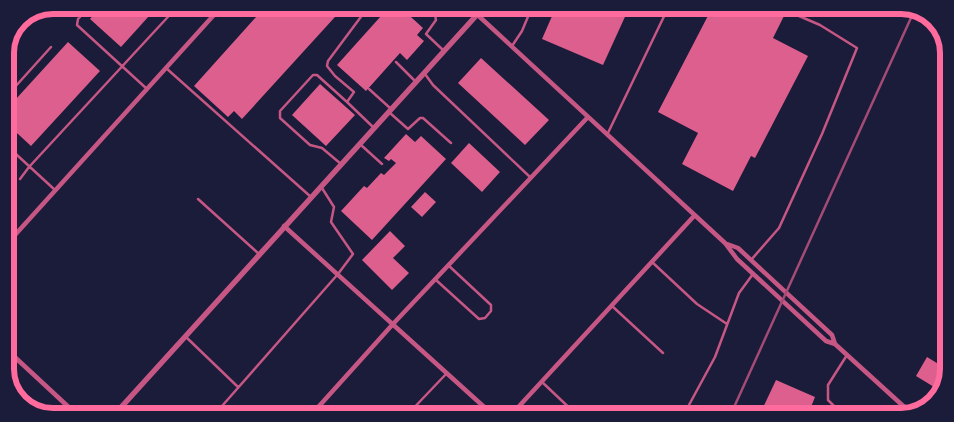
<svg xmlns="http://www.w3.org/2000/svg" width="954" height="422" viewBox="0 0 954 422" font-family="Karla,sans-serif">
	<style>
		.building { fill: #dd5f8e }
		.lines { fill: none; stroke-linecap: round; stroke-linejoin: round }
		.service { stroke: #c65784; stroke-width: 2.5 }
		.minor { stroke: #c65784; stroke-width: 4.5 }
		.tertiary { stroke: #c65784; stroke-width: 5.5 }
		.rail { stroke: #a44b75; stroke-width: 2.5 }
		.rim { fill: none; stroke: #ff6b9d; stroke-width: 6 }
	</style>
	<rect width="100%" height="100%" fill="#1b1b3a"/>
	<path class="building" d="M102,5H159L121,47L90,19Z
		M266,6H345L242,119L234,111L228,117L194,86Z
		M390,6L400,7L423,28L417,35L424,41L407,60L400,53L366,91L337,65Z
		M556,7L629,8L603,65L542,39Z
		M712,8H788L773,38L808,56L755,158L751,156L733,191L682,164L698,133L658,112Z
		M68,42L100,71L31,146L5,122V111Z
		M481,58L549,120L525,145L458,83Z
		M320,84L355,115L326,146L292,115Z
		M406,134L415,142L421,136L446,159L372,240L341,211L364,186L367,188L381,173L384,175L396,163L391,159L389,161L384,158Z
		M469,143L500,172L482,192L451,163Z
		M5,188L14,197L5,207Z
		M425,192L436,202L422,217L411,207Z
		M390,231L405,246L393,258L409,273L392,290L362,260Z
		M927,357L945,368L934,387L916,376Z
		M776,380L815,397L807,417L759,416Z"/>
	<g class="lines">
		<path class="service" d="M91,5L78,19L77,25L147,89
			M51,6L54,9
			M369,6L328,61L327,66L335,76L354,92L347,102L373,127
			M425,7L435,15L436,20L426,34L443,50
			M430,11L434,7
			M512,46L522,31L532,7
			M396,62L415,81
			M166,68L311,197
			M425,74L433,85L530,177
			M369,89L390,108
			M5,98L51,47
			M390,113L408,129L420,118H423L451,143
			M607,135L668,8
			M5,144L55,190
			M361,145L382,164
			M341,164L322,148L310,145L280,118V111L313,75H317L347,102
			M20,179L29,167L178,6
			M198,199L259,254
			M751,260L779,228L822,134L857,48L820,25L799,16
			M652,262L697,304L727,324
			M436,280L479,319L485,318L491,311V305L448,265
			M612,306L663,353
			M186,337L238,387
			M542,382L578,416
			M215,414L338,274L353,254L331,222L334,207L322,188
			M407,415L447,373
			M683,416L715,357L739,293L753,274
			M845,417L828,400V385L847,355
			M894,417L902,406"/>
		<path class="minor" d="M469,7L725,243L737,259L826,341L835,344L912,414
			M284,226L493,415
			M727,244L738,248L832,335L835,344
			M5,246L222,6
			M5,348L75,413
			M312,414L393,324L588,117
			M511,415L694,216"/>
		<path class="tertiary" d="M115,414L484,7"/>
		<path class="rail" d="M730,416L915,9"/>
	</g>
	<path d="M0 0H954V422H0ZM53 14H901A39 39 0 0 1 940 53V369A39 39 0 0 1 901 408H53A39 39 0 0 1 14 369V53A39 39 0 0 1 53 14Z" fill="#1b1b3a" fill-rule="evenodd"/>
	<path class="rim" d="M53 14H901A39 39 0 0 1 940 53V369A39 39 0 0 1 901 408H53A39 39 0 0 1 14 369V53A39 39 0 0 1 53 14Z"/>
</svg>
